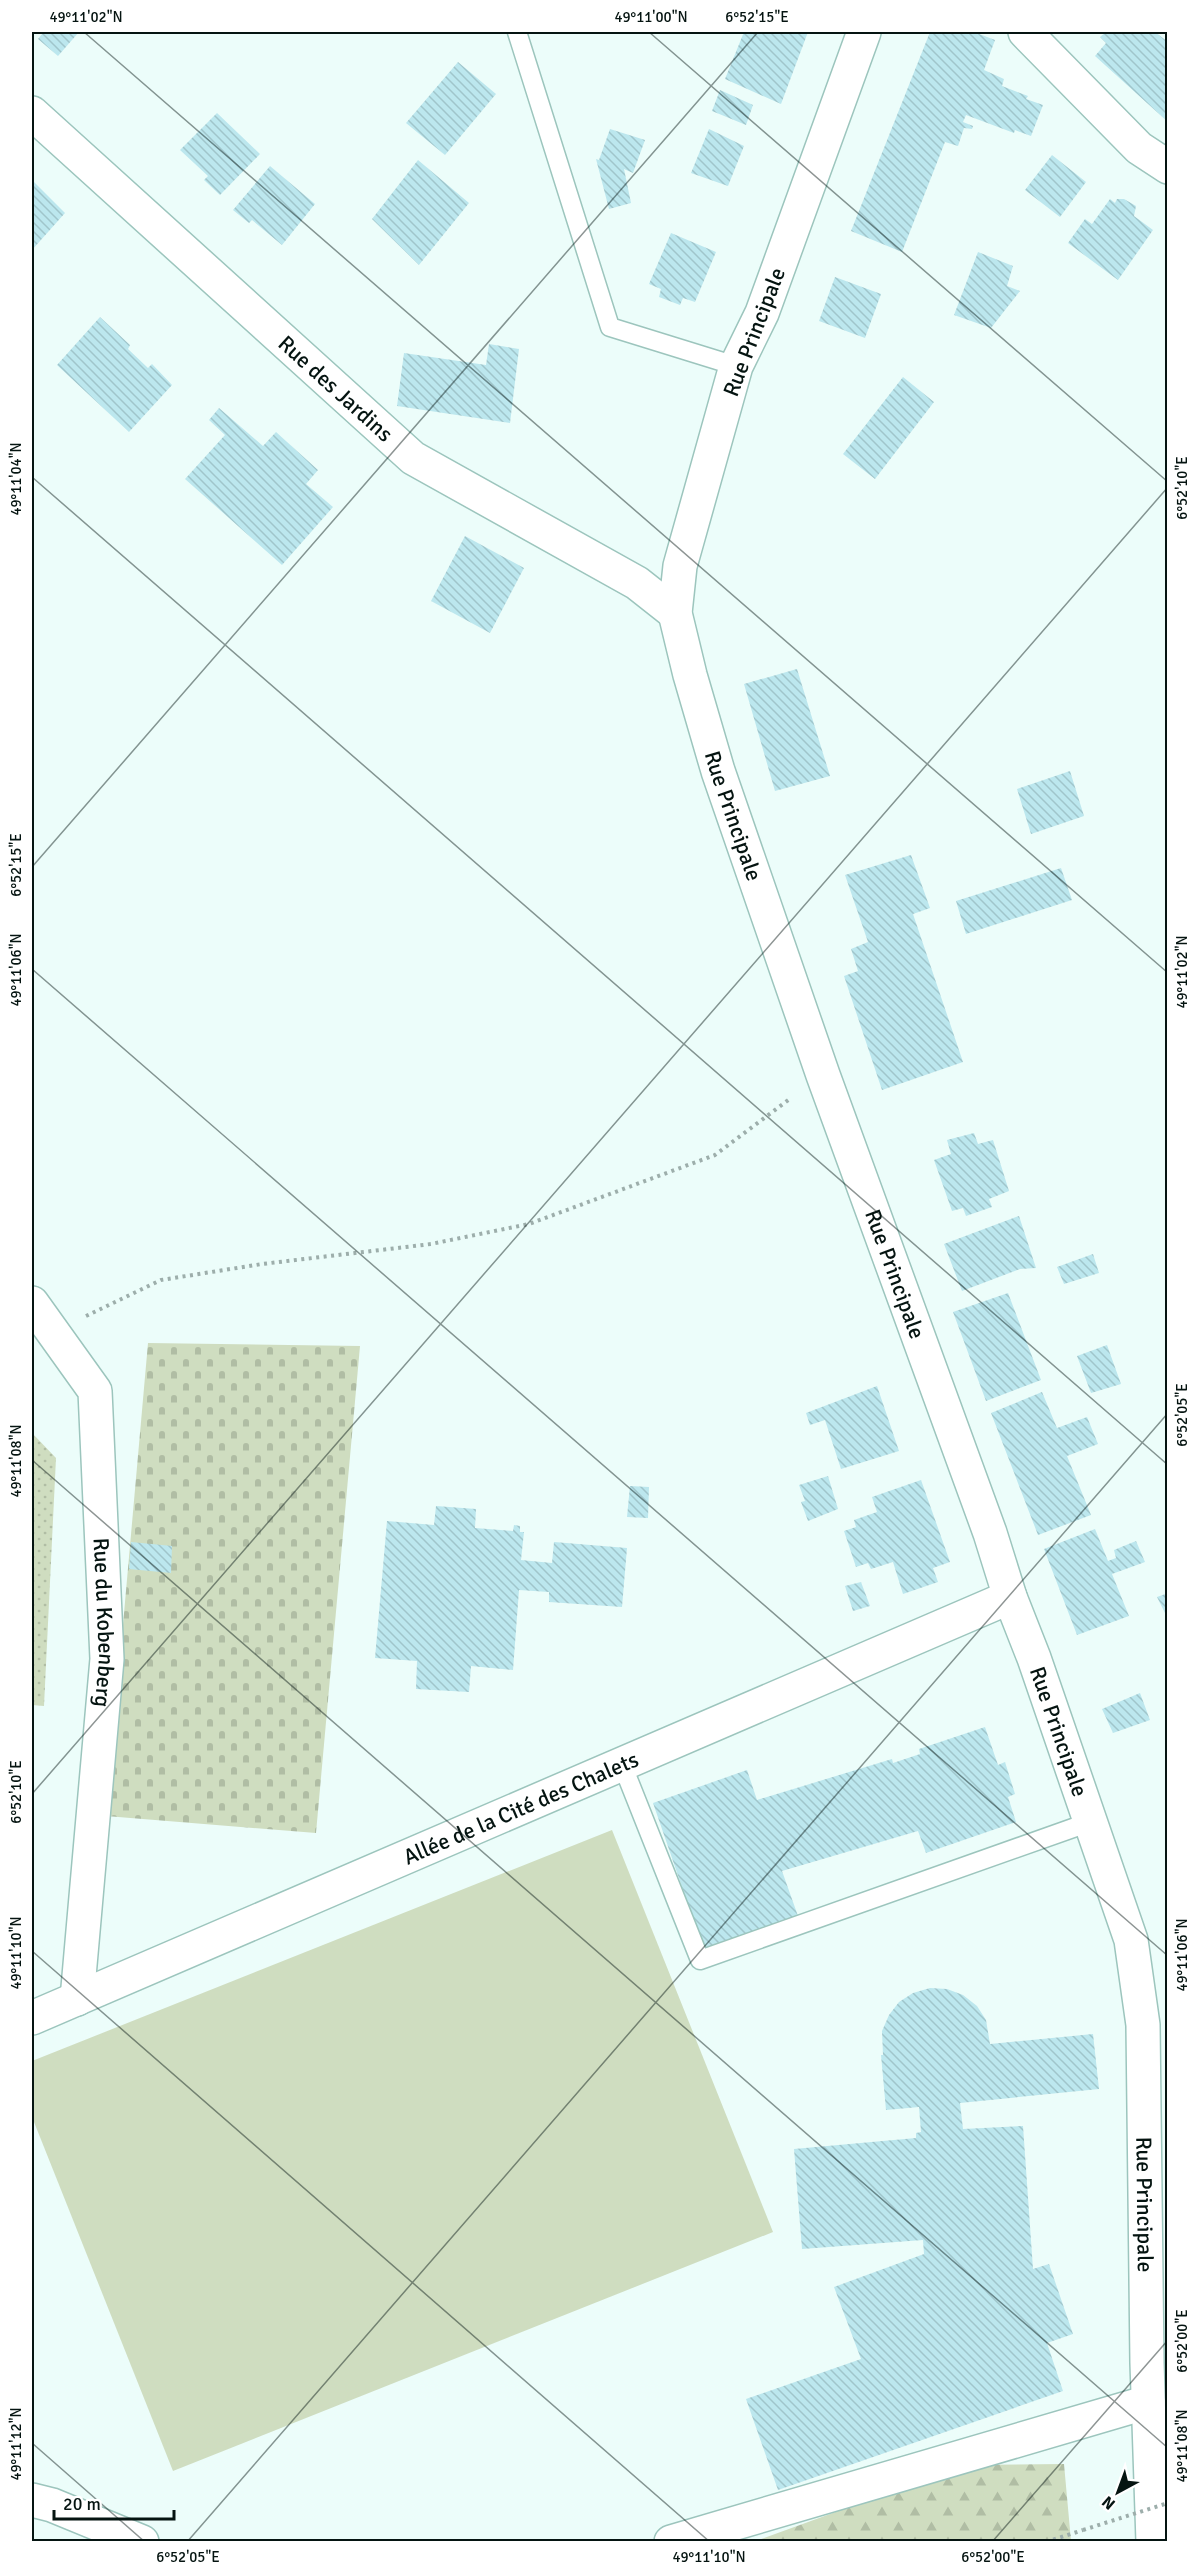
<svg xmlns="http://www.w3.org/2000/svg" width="1199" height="2573" viewBox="0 0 1199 2573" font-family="Signika,sans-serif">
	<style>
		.forest { fill: url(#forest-firs) }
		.cemetery { fill: url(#cemetery-stones) }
		.park { fill: url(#park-dots) }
		.pitch { fill: #cfddc0 }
		.building { fill: url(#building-back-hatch) }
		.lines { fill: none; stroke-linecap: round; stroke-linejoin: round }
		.lane-casing { stroke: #9cc5bd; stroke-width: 21 }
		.street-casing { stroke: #9cc5bd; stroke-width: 36 }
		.secondary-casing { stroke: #9cc5bd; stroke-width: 36 }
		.path { stroke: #9daeab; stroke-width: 4; stroke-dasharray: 3 4.5; stroke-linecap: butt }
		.lane { stroke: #fff; stroke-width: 18 }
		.street { stroke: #fff; stroke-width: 33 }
		.secondary { stroke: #fff; stroke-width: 33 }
		.path-bridge { stroke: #9daeab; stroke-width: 4; stroke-dasharray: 3 4.5; stroke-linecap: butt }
		.ticks { fill: none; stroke: #051411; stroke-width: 1.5; stroke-opacity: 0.45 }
		.labels { text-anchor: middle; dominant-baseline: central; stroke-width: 4.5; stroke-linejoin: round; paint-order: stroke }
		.street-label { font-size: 22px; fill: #051411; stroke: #fff }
		.neatline { fill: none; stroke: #051411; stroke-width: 2 }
		.ticks-label { font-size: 15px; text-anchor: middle; fill: #051411 }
	</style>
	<defs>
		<pattern id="forest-firs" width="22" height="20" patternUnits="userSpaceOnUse" patternTransform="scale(1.5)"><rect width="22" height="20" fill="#cfddc0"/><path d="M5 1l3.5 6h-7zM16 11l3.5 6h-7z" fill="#b0bda4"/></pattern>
		<pattern id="cemetery-stones" width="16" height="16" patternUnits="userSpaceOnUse" patternTransform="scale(1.5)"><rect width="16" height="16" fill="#cfddc0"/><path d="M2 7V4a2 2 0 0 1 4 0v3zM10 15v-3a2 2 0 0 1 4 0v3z" fill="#b0bda4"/></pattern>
		<pattern id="park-dots" width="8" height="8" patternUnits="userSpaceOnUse" patternTransform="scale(1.5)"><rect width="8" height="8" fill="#cfddc0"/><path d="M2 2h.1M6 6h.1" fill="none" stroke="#b0bda4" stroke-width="1.8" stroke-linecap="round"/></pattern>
		<pattern id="building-back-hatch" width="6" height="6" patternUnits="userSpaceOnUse" patternTransform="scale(1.5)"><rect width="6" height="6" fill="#bce7ee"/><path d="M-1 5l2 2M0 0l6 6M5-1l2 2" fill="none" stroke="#a0c5cb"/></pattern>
	</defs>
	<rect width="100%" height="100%" fill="#ecfdfa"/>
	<path class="forest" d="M1064,2464L1071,2541L753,2542L965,2465Z"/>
	<path class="cemetery" d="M148,1343L360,1346L316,1833L106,1816Z"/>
	<path class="park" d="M32,1433L56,1458L44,1706L32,1705Z"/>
	<path class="pitch" d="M612,1830L773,2232L173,2471L32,2117V2061Z"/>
	<path class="building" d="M39,32H79L58,56L38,39L42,34Z
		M744,32H808L781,104L725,79Z
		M930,32H974L995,40L984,70L1004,79L1002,86L1028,96L1026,99L1043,105L1031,136L1015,130L1014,133L966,115L963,122L973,126L972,129L964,128L958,146L945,142L902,252L851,231Z
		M1106,32H1155L1168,42V122L1095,56L1106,43L1100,37Z
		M458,62L496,94L445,155L406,123Z
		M720,90L753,105L746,125L712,111Z
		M217,113L260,154L220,195L204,180L208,176L180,150Z
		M610,129L645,140L633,173L624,169L631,203L609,209L596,159L599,160Z
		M709,129L744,146L728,186L691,173Z
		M1052,155L1086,182L1060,217L1025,190Z
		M418,160L469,203L419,265L372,219Z
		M270,166L315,204L282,245L252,220L249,223L233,210Z
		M32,180L65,213L32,250Z
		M1110,199L1115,203L1117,199H1124L1136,206L1134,216L1153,230L1118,280L1068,243L1085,219L1092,224Z
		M671,233L716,252L695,302L683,298L680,305L659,297L661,289L649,284Z
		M978,252L1013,266L1007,286L1020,291L991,328L954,315Z
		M835,277L881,294L865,338L819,321Z
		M100,317L130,345L128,349L148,368L152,364L172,385L129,432L57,365Z
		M489,344L519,349L510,423L397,406L404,353L486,365Z
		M903,377L934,402L875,479L843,454Z
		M219,408L263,446L276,432L318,470L306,484L333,507L282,565L185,479L225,435L209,420Z
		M465,536L524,568L490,633L431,601Z
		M797,669L830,776L775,791L744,684Z
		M1070,771L1084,816L1031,834L1017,789Z
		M911,855L930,908L913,914L963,1062L882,1090L844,976L858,971L851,949L868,942L845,875Z
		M1061,868L1072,900L966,934L956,901Z
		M974,1133L978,1144L993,1140L1009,1191L989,1199L992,1207L966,1216L963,1208L952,1211L934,1160L951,1154L947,1140Z
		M1019,1216L1036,1268L1020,1269L962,1291L944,1244Z
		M1093,1254L1099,1273L1064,1284L1057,1267Z
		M1008,1293L1041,1380L986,1401L953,1312Z
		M1107,1345L1121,1384L1091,1393L1077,1356Z
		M877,1386L899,1451L841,1469L825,1420L810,1425L806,1413Z
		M1042,1392L1057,1428L1087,1417L1098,1444L1067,1456L1091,1515L1038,1535L991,1413Z
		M828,1476L838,1509L808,1521L801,1502L805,1501L799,1485Z
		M921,1480L950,1562L933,1568L938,1582L903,1594L893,1562L871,1569L868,1563L856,1567L844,1531L856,1527L854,1520L877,1512L872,1497Z
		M630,1486L649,1487L648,1518L627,1517Z
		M436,1506L476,1509L475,1528L513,1531L514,1525L520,1526V1532H524L521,1560L552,1563L554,1542L627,1548L622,1607L549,1602V1592L519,1590L513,1670L471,1666L469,1692L416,1689L417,1661L375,1658L387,1521L434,1525Z
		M1095,1529L1108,1561L1116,1558L1114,1550L1136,1541L1145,1562L1112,1574L1129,1616L1077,1635L1044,1549Z
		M131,1542L172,1546L171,1573L129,1569Z
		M861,1582L870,1606L853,1611L845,1586Z
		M1168,1593V1614L1166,1615L1157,1597Z
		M1140,1693L1150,1720L1113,1733L1102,1709Z
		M985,1727L998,1765L1005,1762L1015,1794L1008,1797L1016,1822L926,1853L918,1831L782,1871L798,1916L703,1948L653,1803L747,1770L757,1800L892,1759L893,1763L920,1754L919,1749Z
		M930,1988L947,1989L963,1995L977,2006L986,2020L990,2044L1093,2034L1099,2089L960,2103L963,2129L1023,2126L1033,2269L1049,2264L1073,2334L1047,2343L1063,2391L778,2490L746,2399L861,2359L834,2287L924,2254L923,2240L802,2249L794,2149L916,2138V2133L921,2132L919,2107L886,2110L881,2055H883L882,2031L889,2015L899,2002L913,1993Z"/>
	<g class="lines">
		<g class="lane-casing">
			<path id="lane" d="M517,32L610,327L736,366
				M622,1764L700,1960L1090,1822"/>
		</g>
		<g class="street-casing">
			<g id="street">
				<path d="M1025,32L1139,148L1168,167"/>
				<path id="s1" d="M32,113L413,458L637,583L675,613"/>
				<path id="s2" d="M32,1303L95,1391L107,1659L77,1999"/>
				<path id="s3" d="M32,2018L1010,1597"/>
				<path d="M32,2500L52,2505L142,2542"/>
				<path d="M671,2542L1148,2402"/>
			</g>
		</g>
		<g class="secondary-casing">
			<g id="secondary">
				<path id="s4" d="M864,32L762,313L736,366L680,566L675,613L690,675L718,771L823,1075L990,1533L1010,1597L1034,1658L1131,1940L1143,2025L1147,2363L1153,2542"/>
			</g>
		</g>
		<path class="path" d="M86,1316L161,1280L262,1264L431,1244L529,1224L715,1155L791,1098
			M1046,2542L1083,2530"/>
		<use href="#lane" class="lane"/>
		<use href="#street" class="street"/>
		<use href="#secondary" class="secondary"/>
		<path class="path-bridge" d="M1083,2530L1168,2503"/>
	</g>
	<path class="ticks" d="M84,32L1168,973M649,32L1168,482M32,477L1168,1465M32,867L758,32M32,969L1168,1956M32,1460L1168,2448M32,1794L1168,487M32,1951L710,2542M32,2443L145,2542M187,2542L1168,1413M992,2542L1168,2340"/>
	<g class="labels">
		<g class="street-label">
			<text transform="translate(754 332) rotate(-69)">Rue Principale</text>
			<text stroke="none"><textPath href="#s1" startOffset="410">Rue des Jardins</textPath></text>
			<text stroke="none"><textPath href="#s4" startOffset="824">Rue Principale</textPath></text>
			<text stroke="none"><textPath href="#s4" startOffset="1310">Rue Principale</textPath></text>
			<text stroke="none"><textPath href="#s2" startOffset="340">Rue du Kobenberg</textPath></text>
			<text stroke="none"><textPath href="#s4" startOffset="1796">Rue Principale</textPath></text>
			<text stroke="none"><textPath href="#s3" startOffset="532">Allée de la Cité des Chalets</textPath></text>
			<text stroke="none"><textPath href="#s4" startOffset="2282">Rue Principale</textPath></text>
		</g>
	</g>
	<rect width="1199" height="2573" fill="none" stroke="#ffffff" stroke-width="66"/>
	<g transform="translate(1118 2492) rotate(221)" stroke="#ffffff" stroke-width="4.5" paint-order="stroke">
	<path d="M0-4.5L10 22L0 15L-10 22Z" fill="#051411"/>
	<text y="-9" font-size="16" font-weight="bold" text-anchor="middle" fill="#051411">N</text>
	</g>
	<path d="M54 2510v9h120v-9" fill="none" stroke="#051411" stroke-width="3"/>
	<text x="63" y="2510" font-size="18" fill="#051411" stroke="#ffffff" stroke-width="4.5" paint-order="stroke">20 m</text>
	<rect x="33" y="33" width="1133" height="2507" class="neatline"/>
	<g class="ticks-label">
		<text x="86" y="22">49°11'02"N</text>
		<text x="651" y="22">49°11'00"N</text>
		<text x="757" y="22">6°52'15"E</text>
		<text transform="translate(16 479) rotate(-90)" y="5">49°11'04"N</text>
		<text transform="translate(1182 488) rotate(-90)" y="5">6°52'10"E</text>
		<text transform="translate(16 865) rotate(-90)" y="5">6°52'15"E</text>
		<text transform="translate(16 970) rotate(-90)" y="5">49°11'06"N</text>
		<text transform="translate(1182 972) rotate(-90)" y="5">49°11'02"N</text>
		<text transform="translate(1182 1415) rotate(-90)" y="5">6°52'05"E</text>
		<text transform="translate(16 1461) rotate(-90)" y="5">49°11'08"N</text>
		<text transform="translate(16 1792) rotate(-90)" y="5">6°52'10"E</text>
		<text transform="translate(16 1953) rotate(-90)" y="5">49°11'10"N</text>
		<text transform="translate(1182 1955) rotate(-90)" y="5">49°11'06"N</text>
		<text transform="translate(1182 2341) rotate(-90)" y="5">6°52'00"E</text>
		<text transform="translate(16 2444) rotate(-90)" y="5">49°11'12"N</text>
		<text transform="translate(1182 2446) rotate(-90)" y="5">49°11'08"N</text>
		<text x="188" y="2562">6°52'05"E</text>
		<text x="709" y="2562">49°11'10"N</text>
		<text x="993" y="2562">6°52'00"E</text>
	</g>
</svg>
